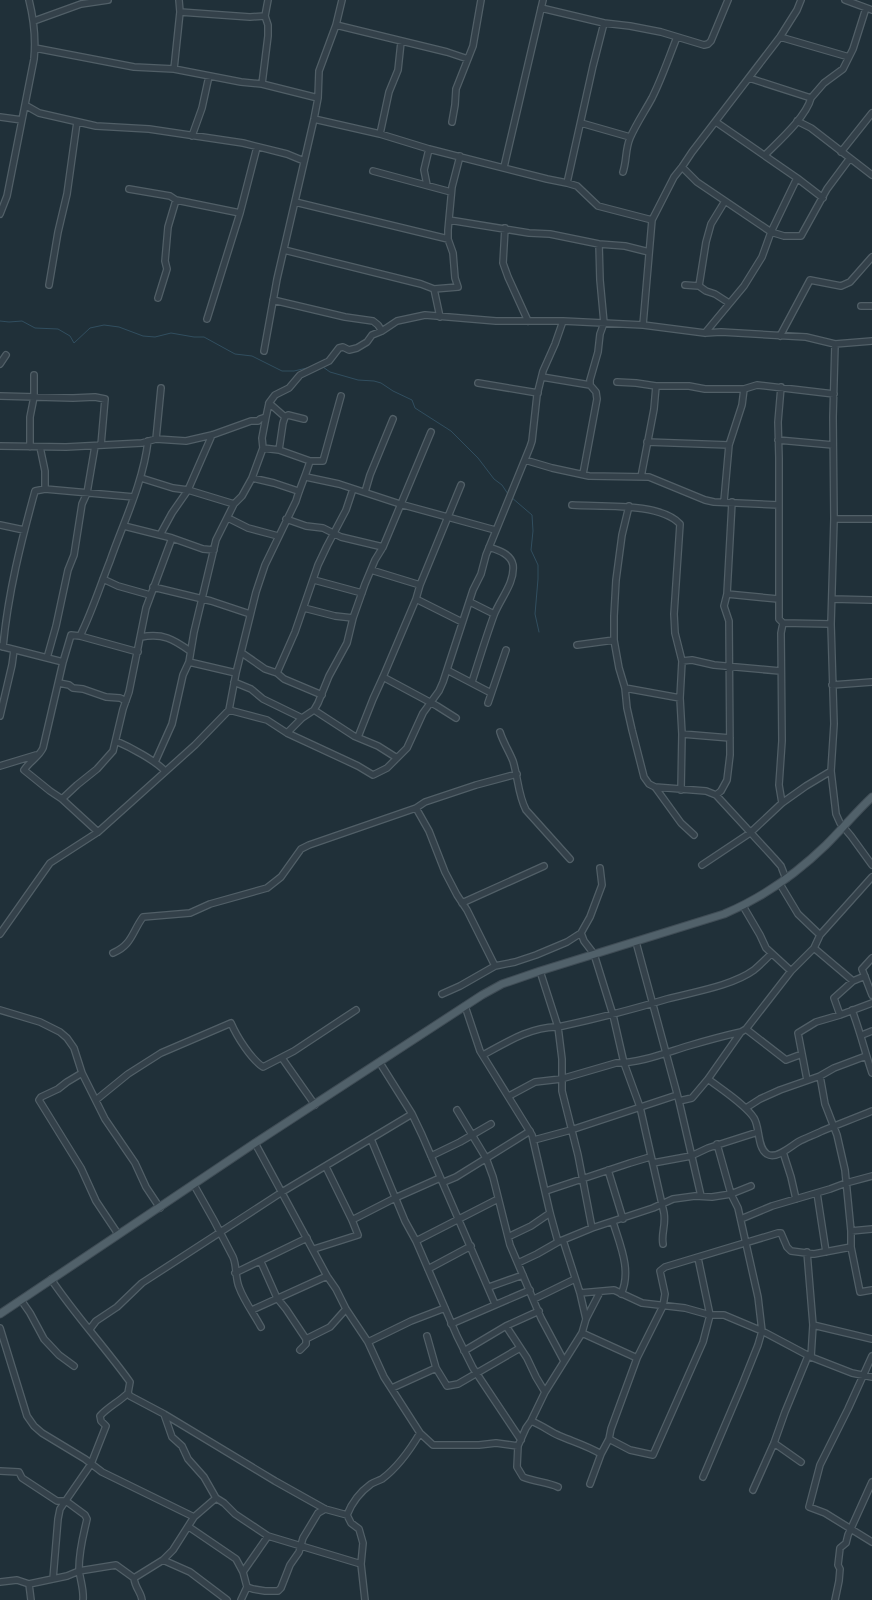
<svg xmlns="http://www.w3.org/2000/svg" width="872" height="1600" viewBox="0 0 872 1600" font-family="'Golos Text',sans-serif">
	<style>
		.lines { fill: none; stroke-linecap: round; stroke-linejoin: round }
		.stream { stroke: #314e5f; stroke-width: 1 }
		.minor-casing { stroke: #515f67; stroke-width: 8 }
		.major-casing { stroke: #404d56; stroke-width: 9 }
		.minor { stroke: #34414a; stroke-width: 5.5 }
		.major { stroke: #51616a; stroke-width: 7 }
	</style>
	<rect width="100%" height="100%" fill="#203039"/>
	<g class="lines">
		<path class="stream" d="M0,321L9,322L22,321L35,328L58,329L70,336L74,343L90,328L104,325L119,327L143,336L155,337L171,333L194,337H204L235,354L252,356L282,371H294L307,368
			M323,367L330,372L358,380L374,381L381,383L393,391L412,400L415,408L451,431L478,458L494,479L502,485L508,494
			M511,497L532,515L533,531L531,550L538,565V579L535,614L539,632"/>
		<g class="minor-casing">
			<path id="minor" d="M845,0L872,10
				M541,8L604,23L630,26L661,32L704,45L708,44L711,41L728,0
				M180,12L250,17L265,16
				M34,21L81,4L108,0
				M336,25L447,52L468,59
				M780,37L849,57L853,49L866,8
				M35,48L134,67L174,69L241,82L262,84L318,98
				M174,69L180,12L179,0
				M749,78L811,98C806,117 779,141 765,155
				M262,84L268,36V25L265,16L268,0
				M811,98L824,83L843,69L849,57
				M25,105L39,113L96,126L149,129L243,143L287,154L304,161
				M0,117L22,120
				M314,119L380,134L429,149L547,179L567,183L577,186L598,206L652,220
				M797,121L811,128L872,175
				M452,122L455,105L456,89L473,46L481,0
				M716,122L797,178L823,198
				M581,123L630,137
				M380,134L389,92L398,70L401,42
				M192,136L202,108L209,76
				M841,152L872,113
				M504,167L543,0
				M682,167L697,182L771,232L784,236H801L827,189L850,158
				M373,171L451,192
				M623,172C627,160 625,150 630,138C636,124 645,111 652,98C662,78 669,57 677,37
				M567,183L593,66L604,23
				M427,185L424,170L429,149
				M129,189L170,196L176,200L240,213
				M295,202L448,239
				M0,214L7,196L34,59C36,39 34,20 29,0
				M449,220L529,233L550,234L599,244L625,246L649,252
				M505,228L503,263L508,277L528,321
				M284,250L421,284L434,289L458,287L455,278L453,253L448,239V230L452,187L460,156
				M49,285L58,232L67,194L77,122
				M685,285L699,286L706,291L715,294L729,303
				M699,286L706,242L711,224L725,201
				M434,289L440,317
				M158,298L167,269L165,261L168,227L176,200
				M273,300L345,317L373,321L378,325L382,331
				M861,306H872
				M207,319L240,213L257,147
				M643,325L652,220L674,177L682,167L692,152L780,37L797,10L801,0
				M705,333L744,286L762,257L771,232L797,178
				M780,336L810,280L841,286L850,282L872,257
				M835,344L833,417L834,519L831,624L834,724L831,771L836,814L840,823L851,836L872,865
				M264,351L277,279L314,119L318,98L319,71L336,25L342,0
				M0,364L6,355
				M542,377L590,385
				M617,382L636,383L656,386H689L705,389H744L757,385L834,394
				M478,383L538,393
				M781,387L778,422L779,458V619L783,623L781,633L782,741L779,785L782,803
				M0,396L73,398L95,397L105,399L101,445
				M269,403L285,417
				M285,417L288,415L304,419
				M156,439L161,388
				M778,440L833,445
				M647,442L729,445
				M0,446L66,447L142,443L156,439L186,441L212,435L251,421H258L260,419L266,417L269,403L275,395L289,388L300,375L329,361L339,348L343,347L349,350L357,348L367,342L372,335L382,331L397,321L425,315L496,321H563L643,325L705,333L721,332L806,337L835,344L872,341
				M30,447V417L34,397V375
				M40,447L45,471V489
				M263,448L279,450L310,461H323L341,396
				M279,450L283,423L285,417
				M525,460L552,468L589,476L649,477L705,500L714,502L779,505
				M583,474L597,399L596,392L590,385V380L598,352L600,334L604,323L600,280L599,244
				M306,477L339,484L400,504L495,530
				M641,477L654,409L656,386
				M141,478L173,488L188,490L234,504
				M252,478L274,483L298,491
				M365,492L370,475L393,419
				M724,501L729,445L742,405L744,389
				M572,505C600,507 660,502 680,524L674,614L675,633L682,661L680,698L682,734L681,790
				M629,506L622,535L616,580L614,616V640L619,668L625,688L627,708L632,730L644,777L649,784L655,787L681,823L694,835
				M228,518L248,528L278,536
				M286,519L306,526L323,528L341,537L383,547
				M834,519H872
				M0,525L24,530
				M124,526L172,538L203,549L214,550
				M160,535L172,513L188,490L212,435
				M371,570L420,585
				M103,579L118,586L150,595
				M314,580L362,593
				M153,587L211,601L250,614
				M727,594L778,599
				M416,599L462,622
				M832,599L872,600
				M470,602L494,614
				M304,608L335,616L353,618
				M783,623L831,624
				M80,636C92,612 100,586 110,561C124,521 143,483 148,441
				M141,637C163,633 173,639 190,651
				M577,645L614,640
				M0,646L63,662
				M3,647C8,593 21,542 35,491L45,489L134,497
				M242,653L265,669L277,673L284,679L322,695
				M47,658L56,626L68,570L74,555L82,504L87,493L95,446
				M682,661L692,660L714,665L780,671
				M189,662L236,673
				M447,670L491,693
				M277,673L295,632L318,565L327,546L346,510L353,489
				M383,677L437,706L456,718
				M234,682L251,689L263,699L302,718
				M472,682C479,660 486,637 494,615C500,599 515,583 513,565C511,554 498,550 489,547
				M59,683L69,685L73,688L83,689L106,697L120,698L126,701
				M832,685L872,682
				M625,688L680,698
				M488,703L506,650
				M229,710L267,720L287,733L358,766L373,775L387,768L407,748L423,713L439,691L443,682L473,590L481,574L486,555L530,447L532,441L537,395L543,371L555,344L563,321
				M314,710L354,736L378,746L397,758
				M0,716L12,665L14,650
				M500,732C503,742 509,751 513,761C518,777 518,795 526,810L570,859
				M287,733L302,718L314,710L318,703L329,676L347,643L353,618L365,584L375,560L383,547L431,432
				M682,734L730,738
				M358,737L373,699L383,677L416,599L420,585L461,485
				M116,741C130,747 156,761 165,771
				M155,762L172,724L183,675L189,662L194,632L216,540L234,504L242,496L252,478L263,448L262,438L266,417
				M0,766L36,755
				M655,787L706,791L716,795L774,858L781,866L786,879
				M716,795L721,791L727,780L730,755L729,621L724,606L727,594L732,502
				M62,799L77,785L97,769L113,751L123,709L129,692L146,608L172,538
				M416,808L429,831L445,872L457,895L467,910L495,966
				M98,832L62,799L50,791L24,770C30,761 39,757 43,748L63,662L71,635L80,636L138,652
				M702,865L750,833L782,803L806,786L831,771
				M780,884L798,914L820,935
				M462,903L544,866
				M743,906L760,935L766,948L791,971
				M581,933L584,941L594,954L613,1015L624,1063L640,1107L664,1213C666,1226 661,1233 663,1244
				M0,934L50,863L98,832L195,745L229,710L236,673L256,592L265,565L296,501C300,487 306,475 310,461
				M636,942L679,1101L701,1196
				M814,948L853,981
				M113,953C132,945 132,932 143,917L190,913L210,904L267,888L281,877L301,849L309,845L416,808L425,802L476,785L517,774
				M872,958L862,969L872,995
				M540,971L558,1027L562,1059V1091L578,1155L592,1228
				M442,994L460,986L495,966L515,962L536,955L567,942L581,933L590,917L602,885L600,868
				M465,1006L480,1051L532,1135L550,1213L558,1242
				M0,1010L40,1022L60,1032L67,1038L74,1048L82,1073L105,1119L135,1163L146,1187L160,1208
				M852,1010C860,1031 865,1052 872,1073
				M840,1015L834,998L853,981L865,976
				M746,1029L786,1060L802,1054
				M862,1035L872,1031
				M483,1055C505,1043 532,1026 558,1027C595,1019 631,1010 667,999C693,992 732,986 754,970C760,965 766,959 771,954
				M282,1058L315,1105
				M380,1063L412,1114L422,1135L495,1304
				M82,1073L67,1082L58,1089L41,1097L39,1100L81,1168L96,1201L118,1234
				M820,1076L825,1104L837,1135L845,1170L851,1231V1247L860,1292L872,1290
				M708,1079C721,1089 746,1105 754,1118C760,1127 757,1148 767,1154C776,1160 791,1146 798,1142C805,1138 814,1135 822,1131C839,1124 855,1118 872,1111
				M807,1080L798,1033L816,1022L840,1015L872,1003
				M509,1096L535,1082L561,1079L616,1063C640,1063 665,1053 688,1046C705,1041 723,1036 741,1032
				M96,1100L128,1074L161,1053L231,1023C237,1037 251,1059 263,1067L294,1051L356,1010
				M679,1101L692,1098L708,1079L741,1032L746,1029L791,971L814,948L820,935L872,877
				M746,1108L760,1099L780,1090L820,1076L834,1068L866,1056
				M457,1110L486,1158L493,1177L510,1245L541,1318L564,1361
				M371,1139L405,1221L416,1241L457,1336L473,1368L521,1440
				M534,1140L571,1130L677,1095
				M255,1143L327,1276L336,1289L346,1309L368,1342L384,1377L420,1433L433,1445H479L496,1443L518,1446
				M783,1152L791,1177L796,1199
				M431,1156L460,1142L491,1124
				M653,1163L691,1156L708,1148L758,1132
				M608,1170L623,1219
				M444,1182L456,1177L530,1131
				M194,1185C208,1209 221,1233 233,1257C237,1266 235,1277 239,1287C244,1301 254,1314 261,1327
				M546,1191L630,1163L650,1157
				M817,1193L826,1252
				M741,1219L772,1206L830,1189L846,1183L872,1176
				M352,1220L395,1198L440,1178
				M613,1222C620,1245 632,1271 621,1294
				M851,1231L872,1229
				M508,1237L531,1226L550,1213
				M563,1240L580,1293L586,1319
				M416,1241L498,1199
				M314,1249L358,1235L352,1220L326,1167
				M807,1252L813,1325L811,1357
				M261,1262L277,1298L286,1309L306,1339V1344L300,1350
				M518,1263L537,1254L558,1242L592,1228L653,1208L673,1199L695,1196L712,1197L731,1194L751,1186
				M428,1269L471,1246
				M235,1273L307,1238
				M51,1279C75,1315 105,1347 130,1382L128,1393L130,1396L164,1414L275,1481L325,1509L347,1515
				M489,1287L523,1275
				M580,1293L614,1290L642,1303L685,1308L710,1315H724L762,1331L811,1357L852,1373L872,1377
				M534,1299L575,1279
				M21,1300L30,1313L44,1339L59,1355L74,1366
				M252,1310L327,1276
				M451,1324L530,1290
				M813,1325L872,1339
				M506,1326L527,1358L536,1377L545,1392
				M0,1328L27,1416L34,1426L42,1433L85,1459L102,1472L194,1517
				M90,1329L96,1321L117,1307L142,1283L282,1192L412,1114
				M582,1333L637,1358
				M427,1336L436,1368L447,1386L458,1384L520,1348
				M306,1339L330,1327L346,1309
				M368,1342L411,1321L445,1308
				M464,1351L506,1326L539,1311
				M872,1356L848,1409L820,1465L809,1507L825,1513L872,1542
				M392,1388L436,1368
				M164,1414L172,1437L182,1446L188,1459L204,1477L216,1498L224,1503L235,1514L268,1536L361,1564
				M531,1421C542,1425 550,1432 560,1436C574,1442 588,1446 601,1454
				M609,1439L630,1450L653,1455L703,1342L710,1315L698,1258
				M774,1443L801,1462
				M0,1471L19,1472L22,1478L57,1501H66L85,1515L87,1519C83,1537 79,1550 79,1569C80,1580 84,1589 83,1600
				M703,1477L742,1385L758,1345L762,1331L758,1297L738,1208L731,1194L717,1144
				M590,1484L601,1454L609,1439L611,1429L637,1358L663,1306L665,1294L660,1271L665,1267L778,1233H781L787,1247L791,1251L814,1254L851,1247
				M558,1487C547,1482 535,1482 523,1477L517,1467L518,1446L526,1428L531,1421L545,1392L582,1333L586,1319L600,1292
				M753,1490L774,1443L785,1412L808,1356
				M189,1527L236,1559L243,1572L247,1587L253,1589L265,1591H278L281,1588L290,1565L299,1552L303,1538L318,1513L325,1509
				M163,1560L190,1572L227,1600
				M243,1572L268,1536
				M53,1579L58,1519L60,1509L91,1464L106,1426L101,1421L100,1416C108,1407 119,1402 128,1393
				M0,1582L17,1580L29,1584L67,1576L79,1571L116,1565L134,1578
				M29,1584L31,1600
				M142,1600C141,1592 135,1588 134,1578L163,1560L173,1550L194,1517L216,1498
				M241,1600L247,1587
				M365,1600L361,1564L363,1543L359,1529L351,1523L347,1515C352,1502 360,1492 371,1484C374,1482 378,1481 382,1479C398,1467 410,1450 420,1433
				M835,1600L839,1581L840,1569L838,1565L840,1548L846,1543L848,1535L872,1482"/>
		</g>
		<g class="major-casing">
			<path id="major" d="M0,1314L255,1143L482,995L502,984L540,971L724,914C762,898 796,874 826,845C842,829 856,812 872,797"/>
		</g>
		<use href="#minor" class="minor"/>
		<use href="#major" class="major"/>
	</g>
</svg>
